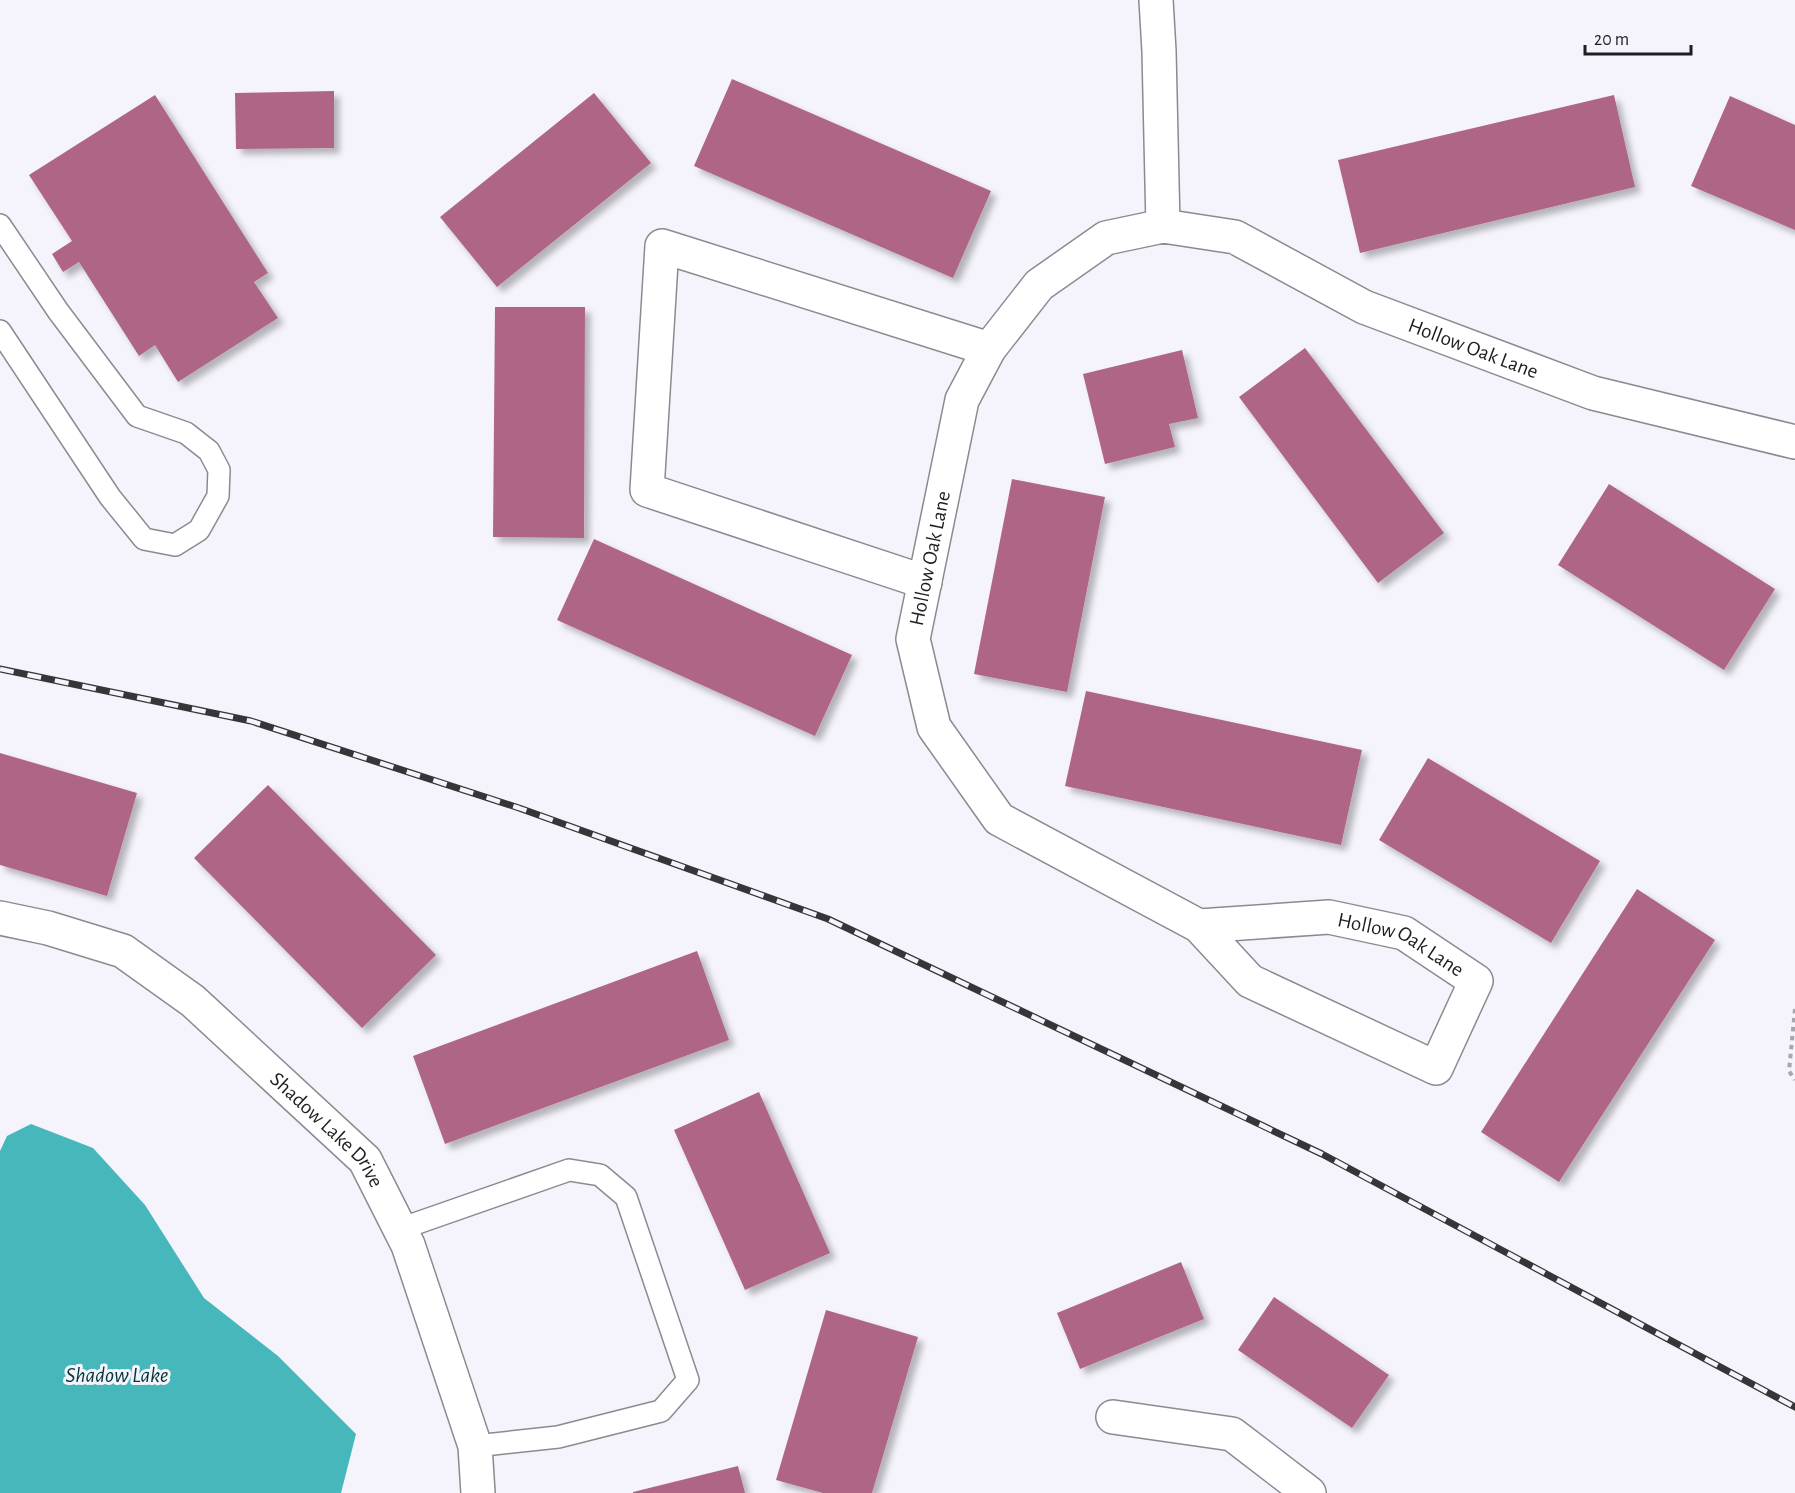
<svg xmlns="http://www.w3.org/2000/svg" width="1795" height="1493" viewBox="0 0 1795 1493" font-family="'Alegreya Sans',sans-serif">
	<style>
		.water { fill: #46b7ba }
		.building { fill: #af6686; filter: url(#shadow) }
		.lines { fill: none; stroke-linecap: round; stroke-linejoin: round }
		.lane-casing { stroke: #8c8a91; stroke-width: 24 }
		.street-casing { stroke: #8c8a91; stroke-width: 36 }
		.path { stroke: #a8a6ad; stroke-width: 4; stroke-dasharray: 4.5 4.5; stroke-linecap: butt }
		.lane { stroke: #fff; stroke-width: 21 }
		.street { stroke: #fff; stroke-width: 33 }
		.rail-casing { stroke: #363538; stroke-width: 7 }
		.rail { stroke: #f5f3fb; stroke-width: 4.5; stroke-dasharray: 14; stroke-linecap: butt }
		.labels { text-anchor: middle; dominant-baseline: central; stroke-width: 6; stroke-linejoin: round; paint-order: stroke }
		.street-label { font-size: 21px; fill: #1e1d20; stroke: #f5f3fb }
		.water-label { font-size: 22px; font-style: italic; fill: #003738; stroke: #f5f3fb }
	</style>
	<defs>
		<filter id="shadow"><feDropShadow dx="5.5" dy="5.5" stdDeviation="3" flood-color="#0004"/></filter>
	</defs>
	<rect width="100%" height="100%" fill="#f5f3fb"/>
	<path class="water" d="M31,1124L93,1148L145,1205L204,1298L278,1356L356,1434L341,1493H0V1151L7,1136Z"/>
	<path class="building" d="M732,79L991,191L953,278L694,166Z
		M334,91V148L236,149L235,93Z
		M594,93L651,163L497,287L440,217Z
		M155,95L268,273L254,282L278,318L178,382L155,345L139,356L79,262L63,272L52,254L72,241L29,175Z
		M1614,95L1635,187L1360,253L1338,160Z
		M1730,96L1795,125V230L1691,186Z
		M495,307H585L584,538L493,537Z
		M1305,348L1444,533L1378,583L1239,397Z
		M1182,350L1198,418L1169,424L1175,447L1105,464L1083,374Z
		M1012,479L1105,497L1067,692L974,674Z
		M1609,484L1775,589L1724,670L1558,565Z
		M594,539L852,655L815,736L557,620Z
		M1086,691L1362,750L1341,845L1065,786Z
		M0,753L137,793L107,896L0,865Z
		M1428,758L1600,861L1551,943L1379,840Z
		M268,785L436,955L362,1028L194,858Z
		M1637,889L1715,940L1559,1182L1481,1132Z
		M697,951L729,1040L445,1144L413,1056Z
		M759,1092L830,1253L745,1290L674,1130Z
		M1181,1262L1204,1319L1080,1369L1057,1313Z
		M1274,1297L1389,1375L1352,1428L1238,1350Z
		M826,1310L918,1337L872,1493H823L776,1480Z
		M738,1466L745,1493H633V1492Z"/>
	<g class="lines">
		<g class="lane-casing">
			<path id="lane" d="M0,225L58,311L137,416L186,433L209,451L219,470L218,496L199,530L175,545L144,539L110,497L0,331
				M400,1229L569,1170L600,1175L626,1197L688,1380L661,1411L558,1437L475,1446"/>
		</g>
		<g class="street-casing">
			<g id="street">
				<path d="M1156,0L1159,51L1163,226"/>
				<path d="M925,582L647,490L662,246L989,349"/>
				<path id="s1" d="M0,918L48,928L123,951L193,1001L365,1160L408,1245L475,1446L478,1493"/>
				<path id="s2" d="M1199,926L1329,917L1404,933L1476,981L1436,1068L1250,981L1199,926L999,819L934,727L913,639L962,400L989,349L1039,285L1106,238L1163,226L1235,237L1364,307L1593,393L1795,442"/>
				<path d="M1113,1417L1232,1434L1309,1493"/>
			</g>
		</g>
		<path class="path" d="M1795,1009L1789,1071L1795,1080"/>
		<use href="#lane" class="lane"/>
		<use href="#street" class="street"/>
		<g class="rail-casing">
			<path id="rail" d="M0,669L251,721L519,808L828,919L1322,1154L1795,1407"/>
		</g>
		<use href="#rail" class="rail"/>
	</g>
	<g class="labels">
		<g class="street-label">
			<text stroke="none"><textPath href="#s2" startOffset="1959">Hollow Oak Lane</textPath></text>
			<text stroke="none"><textPath href="#s2" startOffset="1182">Hollow Oak Lane</textPath></text>
			<text stroke="none"><textPath href="#s2" startOffset="208">Hollow Oak Lane</textPath></text>
			<text stroke="none"><textPath href="#s1" startOffset="400">Shadow Lake Drive</textPath></text>
		</g>
		<g class="water-label">
			<text x="117" y="1375">Shadow Lake</text>
		</g>
	</g>
	<path d="M1585 45v9h106v-9" fill="none" stroke="#1e1d20" stroke-width="3"/>
	<text x="1594" y="45" font-size="18" fill="#1e1d20" stroke="#f5f3fb" stroke-width="4.5" paint-order="stroke">20 m</text>
</svg>
